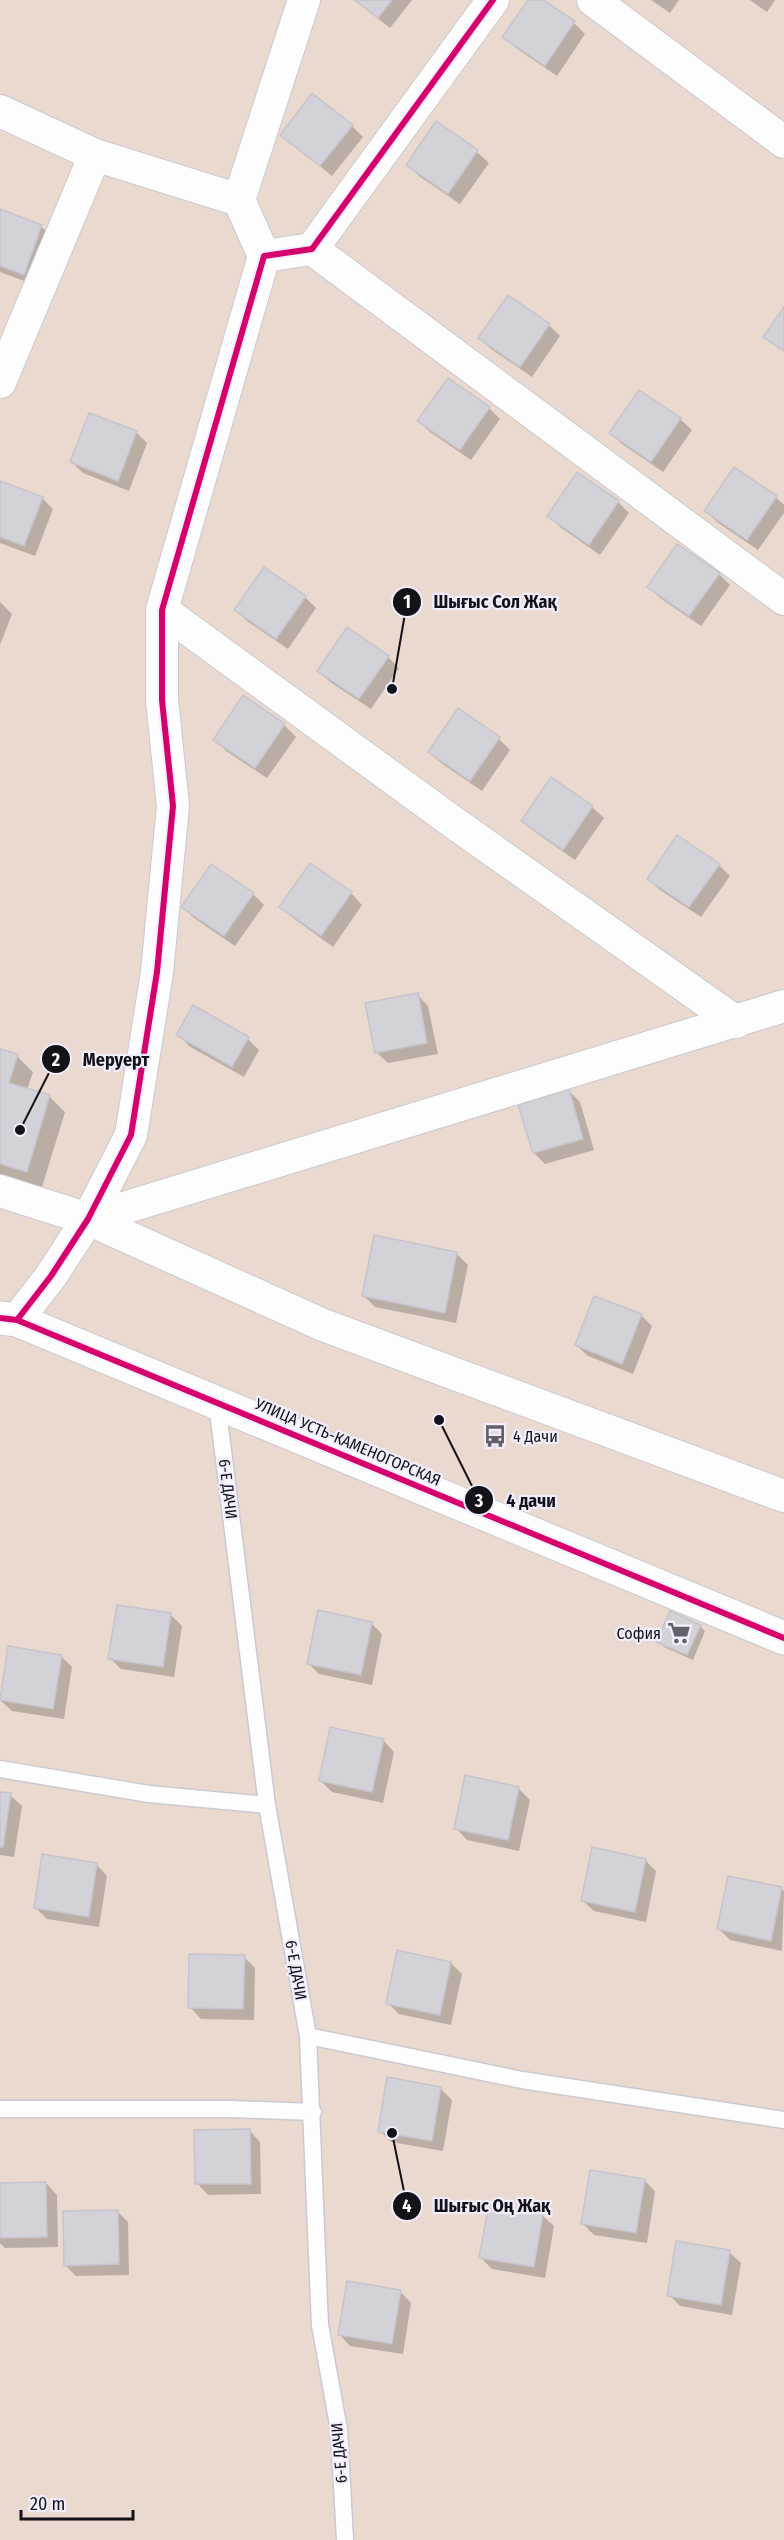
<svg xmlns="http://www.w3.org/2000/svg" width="784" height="2540" viewBox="0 0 784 2540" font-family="'Fira Sans Condensed',sans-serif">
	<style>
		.green { fill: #e9d9ce }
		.shadow { fill: #0003 }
		.building { fill: #d4d2d9; stroke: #c6c4cc; stroke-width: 1.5 }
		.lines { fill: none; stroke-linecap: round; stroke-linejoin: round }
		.service-casing { stroke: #cbc9d1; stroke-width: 19 }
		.minor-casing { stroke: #cbc9d1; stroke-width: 34 }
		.tertiary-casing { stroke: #cbc9d1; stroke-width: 35 }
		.service { stroke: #fdfdfe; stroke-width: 16 }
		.minor { stroke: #fdfdfe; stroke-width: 32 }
		.tertiary { stroke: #fdfdfe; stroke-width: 33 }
		.cycleway-casing { stroke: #f2eeff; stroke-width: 10 }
		.cycleway { stroke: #d6006c; stroke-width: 6 }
		.labels { text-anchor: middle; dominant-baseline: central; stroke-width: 4.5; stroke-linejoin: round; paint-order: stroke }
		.poi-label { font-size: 16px; fill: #141219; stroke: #f2eeff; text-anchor: start }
		.street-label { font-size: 16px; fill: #141219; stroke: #f2eeff }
		.leader { fill: none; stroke: #141219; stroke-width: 2 }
		.callout-dot { fill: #141219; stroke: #f2eeff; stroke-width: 2 }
		.mark-label { font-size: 18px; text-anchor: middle; font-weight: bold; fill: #fff }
		.callout-label { font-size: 18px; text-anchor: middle; font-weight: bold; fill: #141219; stroke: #f2eeff; stroke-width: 4.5; stroke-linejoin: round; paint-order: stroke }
	</style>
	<rect width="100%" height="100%" fill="#f4f2fb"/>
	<path class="green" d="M0,0H784V2540H0Z"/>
	<path class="shadow" d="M354,0H412L390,28Z
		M530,0H541L574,23L585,34L557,76L516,48L504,36Z
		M651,0H679L670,13Z
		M750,0H775L767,12Z
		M436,123L477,152L489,163L460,204L419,176L408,165Z
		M352,126L363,137L332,176L282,135Z
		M0,210L42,227L53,238L35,285L0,272Z
		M549,325L560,336L532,377L491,349L480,338Z
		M640,392L680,419L692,430L663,472L622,444L611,433Z
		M489,408L500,419L471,460L430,432L419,421Z
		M136,432L147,443L129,491L83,473L72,462Z
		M0,482L42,498L53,509L35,556L0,543Z
		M776,497L784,505V513L758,550L717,522L706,511Z
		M618,502L629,513L600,555L560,527L549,515Z
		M719,574L730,585L701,626L660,598L649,587Z
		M305,597L316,608L288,649L247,621L236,610Z
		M0,602L12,614L0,645Z
		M388,657L399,668L371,709L330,682L319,671Z
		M244,697L284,725L296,737L267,778L226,751L215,739Z
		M499,739L510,750L482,791L441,763L429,752Z
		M552,779L592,807L604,818L575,860L535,832L523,820Z
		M719,865L730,876L701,917L660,890L649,879Z
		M351,893L362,905L333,947L293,918L281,907Z
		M253,894L264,905L235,946L194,918L183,907Z
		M417,994L428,1006L438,1054L388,1063L376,1052Z
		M178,1034L248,1039L259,1050L244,1077L189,1046Z
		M0,1050L17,1056L33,1072L27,1090L49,1096L65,1112L42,1187L0,1174Z
		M569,1091L580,1102L594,1150L545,1164L534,1153Z
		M456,1253L468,1265L456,1323L375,1307L364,1296Z
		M641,1315L652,1326L633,1374L588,1356L576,1345Z
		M171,1615L182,1626L174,1677L121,1669L110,1658Z
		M371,1623L382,1634L372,1685L319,1674L308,1663Z
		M700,1626L705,1631L693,1660L664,1647L658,1641Z
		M61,1656L72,1667L64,1719L12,1711L0,1700Z
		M383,1740L394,1752L383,1803L332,1792L320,1780Z
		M518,1788L530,1800L519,1851L467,1840L456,1828Z
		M0,1793L10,1795L22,1806L14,1857L0,1855Z
		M645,1860L656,1871L646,1922L594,1911L582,1900Z
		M96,1864L107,1876L99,1927L47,1919L36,1908Z
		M782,1889L784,1891L782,1951L730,1940L719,1929Z
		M244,1957L255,1968L254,2020L201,2019L190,2007Z
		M451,1963L462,1974L451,2025L399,2014L388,2003Z
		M440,2088L452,2100L443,2151L391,2142L380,2131Z
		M249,2130L260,2142L261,2194L208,2195L197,2183Z
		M644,2180L655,2191L647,2243L594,2235L583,2224Z
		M46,2183L57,2195L58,2247L5,2248L0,2243V2184Z
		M117,2211L128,2222L129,2275L76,2276L65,2265Z
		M542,2215L554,2226L545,2278L492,2269L481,2258Z
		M729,2252L741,2263L732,2315L680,2306L669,2295Z
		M400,2291L411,2303L403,2354L350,2346L339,2334Z"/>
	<path class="building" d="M355,0H392L378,18Z
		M528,0H543L575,21L545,66L502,37Z
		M312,93L353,125L320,166L280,135Z
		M436,121L478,150L448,194L406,165Z
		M0,209L42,225L24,275L0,266Z
		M508,295L550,324L520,367L478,338Z
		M784,307V351L763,337Z
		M448,378L490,407L460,450L417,421Z
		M639,390L681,418L651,462L609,433Z
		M89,413L137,431L118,481L70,462Z
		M734,467L777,496L747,540L704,511Z
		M577,472L619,501L589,545L547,516Z
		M0,481L43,497L24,546L0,537Z
		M677,544L720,573L689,616L647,587Z
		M264,567L306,596L276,639L234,610Z
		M347,627L389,656L359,699L317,671Z
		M243,695L285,724L255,768L213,740Z
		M458,708L500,737L470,781L428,752Z
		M551,777L593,806L563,850L521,821Z
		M677,835L720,864L689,907L647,879Z
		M310,863L352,892L321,936L279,907Z
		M211,864L254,893L224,936L181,907Z
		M418,993L427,1043L375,1053L365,1003Z
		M193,1005L249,1037L232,1067L176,1035Z
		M0,1049L18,1054L9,1083L50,1095L27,1172L0,1164Z
		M569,1089L583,1139L533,1153L518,1105Z
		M374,1235L457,1252L445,1313L362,1296Z
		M594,1296L642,1314L622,1364L575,1345Z
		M117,1605L171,1613L163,1667L108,1659Z
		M318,1610L372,1622L361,1675L307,1664Z
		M670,1611L701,1625L687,1655L656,1642Z
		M8,1646L62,1655L53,1709L0,1700Z
		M330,1727L384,1739L372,1792L319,1781Z
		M465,1775L519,1787L508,1840L454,1829Z
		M0,1792L11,1793L3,1847H0Z
		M592,1847L646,1859L635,1912L581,1901Z
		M42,1854L97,1863L89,1917L34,1908Z
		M728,1876L782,1887L771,1941L717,1929Z
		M397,1950L451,1962L440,2015L386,2004Z
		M189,1954L245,1955L243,2009L188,2008Z
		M387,2077L441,2087L432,2141L378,2132Z
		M250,2129L251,2184H195L194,2130Z
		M590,2170L645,2179L636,2233L581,2224Z
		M46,2182L47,2237L0,2238V2183Z
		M489,2204L543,2214L534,2267L479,2258Z
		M118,2210L119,2264L64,2266L63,2211Z
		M676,2241L730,2250L721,2305L667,2296Z
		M347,2281L401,2290L392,2344L338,2335Z"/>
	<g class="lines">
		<g class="service-casing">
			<path id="service" d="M217,1403L267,1805L308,2036L320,2325L339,2430L345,2540
				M0,1769L149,1794L267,1805
				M308,2036L522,2080L784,2120
				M0,2109H232L313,2112"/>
		</g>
		<g class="minor-casing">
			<path id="minor" d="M593,0L784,142
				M0,111L95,155L239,200L304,0
				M239,200L264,256
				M312,249L784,599
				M0,382L95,155
				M162,610L457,825L736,1022
				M0,1191L88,1219L323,1325L784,1496
				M88,1219L784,1006
				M17,1320L51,1276L88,1219L131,1135L157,972L173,806L162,700V610L264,256L312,249L493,0"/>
		</g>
		<g class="tertiary-casing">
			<path id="tertiary" d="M0,1318L17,1320L784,1638"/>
		</g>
		<use href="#service" class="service"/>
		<use href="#minor" class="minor"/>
		<use href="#tertiary" class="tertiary"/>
		<g class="cycleway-casing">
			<path id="cycleway" d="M0,1318L17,1320L784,1638
				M17,1320L51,1276L88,1219L131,1135L157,972L173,806L162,700V610L264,256L312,249L493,0"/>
		</g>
		<use href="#cycleway" class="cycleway"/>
	</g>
	<defs>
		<g id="bus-bare" transform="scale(1.8)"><path d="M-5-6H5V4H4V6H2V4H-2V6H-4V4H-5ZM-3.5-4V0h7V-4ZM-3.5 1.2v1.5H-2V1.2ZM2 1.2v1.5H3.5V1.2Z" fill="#626068" stroke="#f2eeff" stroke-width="2.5" paint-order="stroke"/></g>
		<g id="supermarket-bare" transform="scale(1.8)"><path d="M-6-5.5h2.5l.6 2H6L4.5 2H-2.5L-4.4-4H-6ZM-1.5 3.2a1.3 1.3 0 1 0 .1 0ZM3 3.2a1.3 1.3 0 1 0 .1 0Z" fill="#626068" stroke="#f2eeff" stroke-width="2.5" paint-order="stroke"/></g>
	</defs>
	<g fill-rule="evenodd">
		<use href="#bus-bare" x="495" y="1436"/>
		<use href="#supermarket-bare" x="679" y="1633"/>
	</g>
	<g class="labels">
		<g class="poi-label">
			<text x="513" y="1436">4 Дачи</text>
			<text x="661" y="1633" text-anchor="end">София</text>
		</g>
		<g class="street-label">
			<text transform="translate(348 1442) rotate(23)">УЛИЦА УСТЬ-КАМЕНОГОРСКАЯ</text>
			<text transform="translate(228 1489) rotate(83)">6-Е ДАЧИ</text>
			<text transform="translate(296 1970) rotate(80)">6-Е ДАЧИ</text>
			<text transform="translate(339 2453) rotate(-95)">6-Е ДАЧИ</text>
		</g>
	</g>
	<path class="leader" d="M392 689L407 602M20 1130L56 1059M439 1420L479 1500M392 2133L407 2206"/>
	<g class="callout-dot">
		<circle cx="392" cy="689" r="6"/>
		<circle cx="20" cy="1130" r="6"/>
		<circle cx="439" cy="1420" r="6"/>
		<circle cx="392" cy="2133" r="6"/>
		<circle cx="407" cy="602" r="15"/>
		<circle cx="56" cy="1059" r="15"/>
		<circle cx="479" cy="1500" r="15"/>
		<circle cx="407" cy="2206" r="15"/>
	</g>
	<g class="mark-label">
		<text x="407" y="608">1</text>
		<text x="56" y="1066">2</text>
		<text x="479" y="1507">3</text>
		<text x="407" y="2212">4</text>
	</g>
	<g class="callout-label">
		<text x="495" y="608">Шығыс Сол Жақ</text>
		<text x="116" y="1066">Меруерт</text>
		<text x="531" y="1507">4 дачи</text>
		<text x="492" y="2212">Шығыс Оң Жақ</text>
	</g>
	<path d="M21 2510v9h112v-9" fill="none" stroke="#141219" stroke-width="3"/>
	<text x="30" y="2510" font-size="18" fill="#141219" stroke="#f2eeff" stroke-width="4.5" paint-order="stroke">20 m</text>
</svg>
